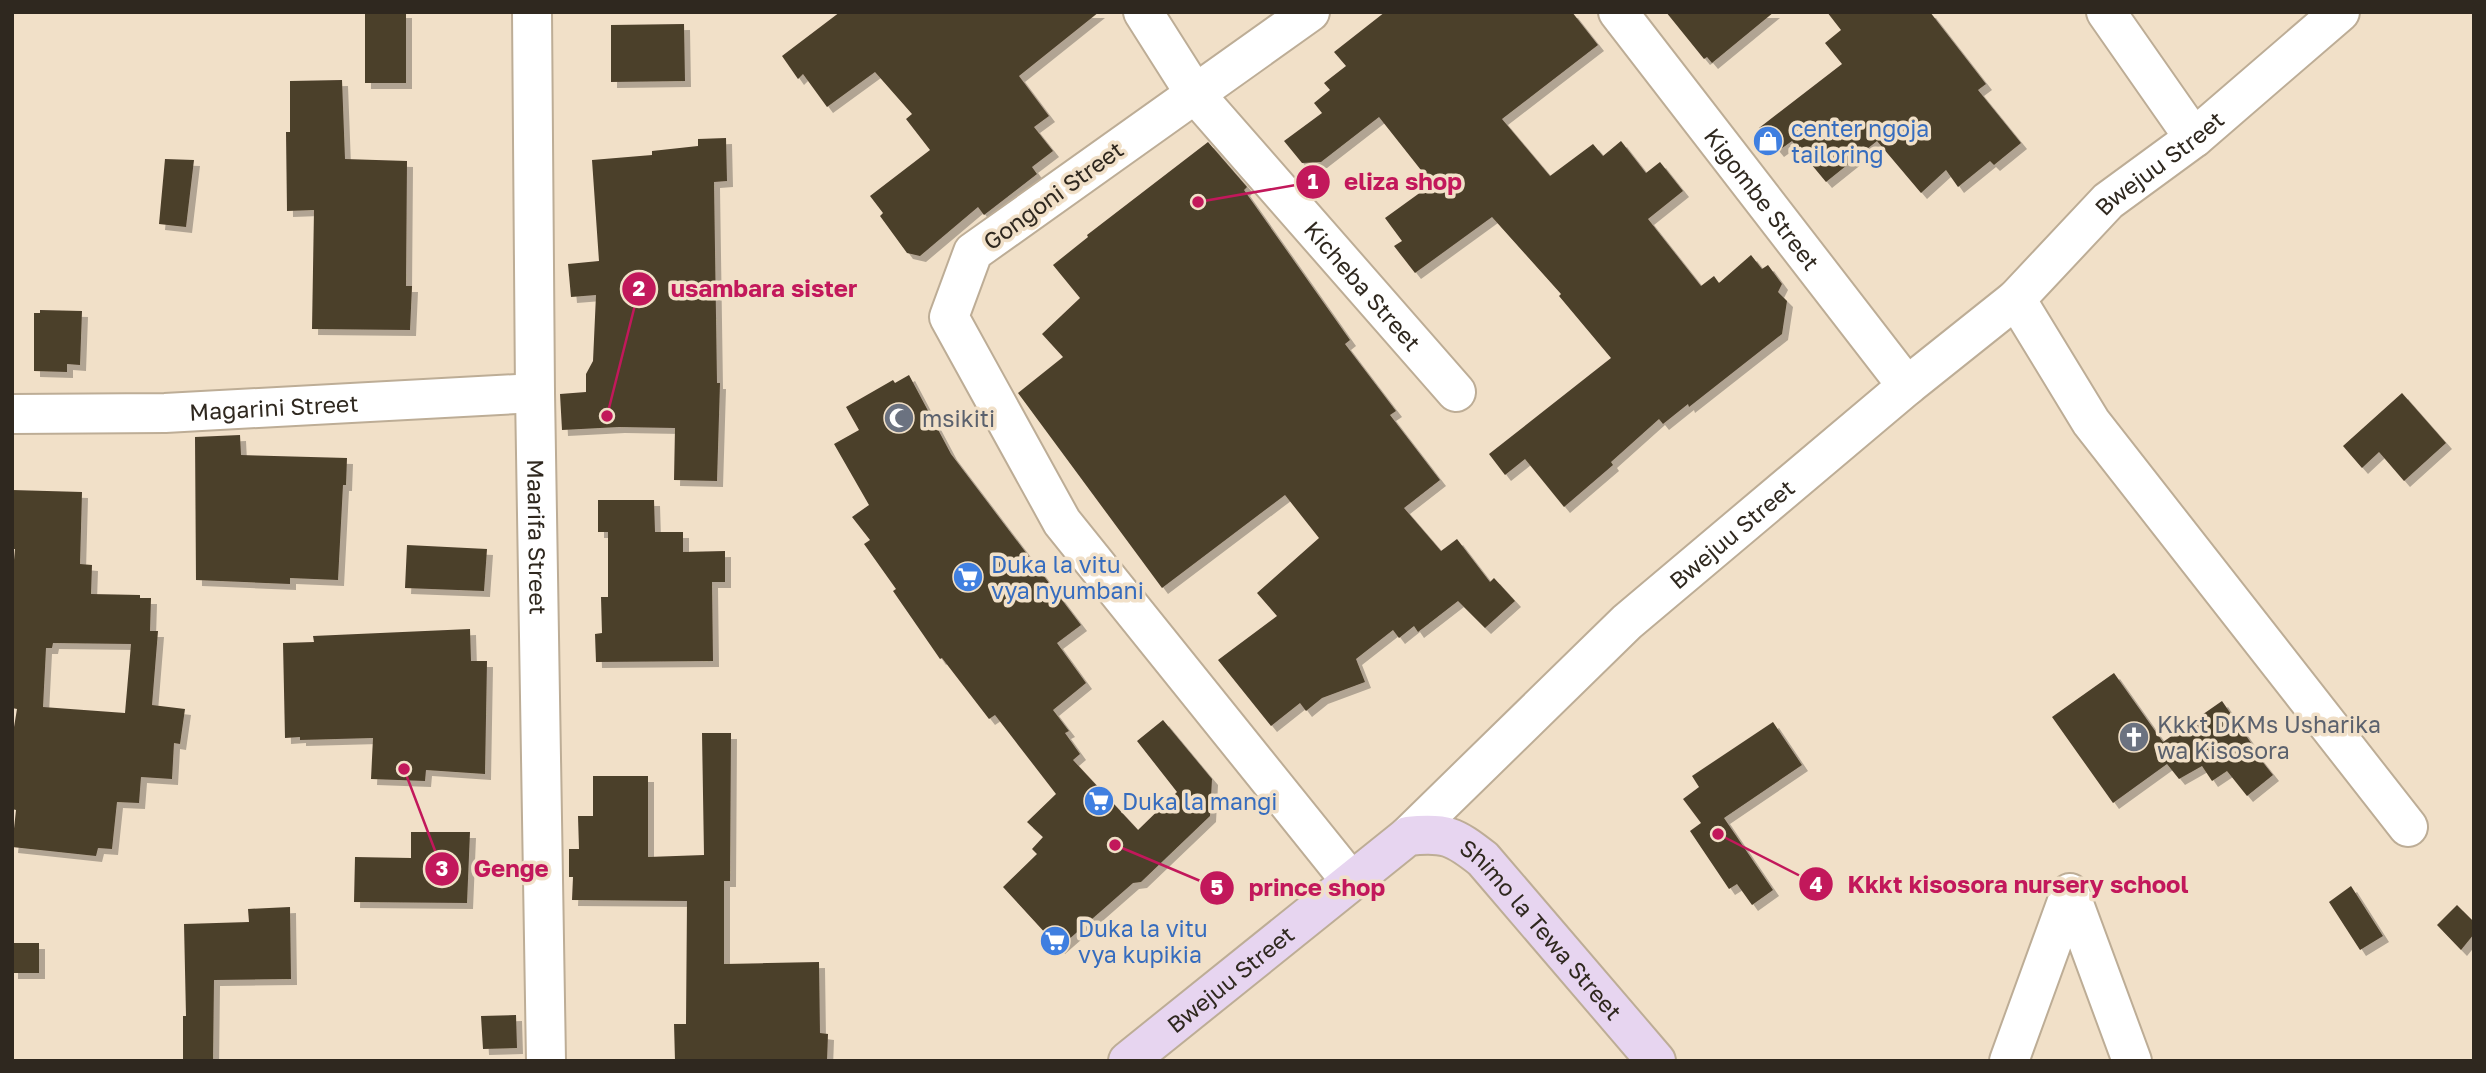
<svg xmlns="http://www.w3.org/2000/svg" width="2486" height="1073" viewBox="0 0 2486 1073" font-family="'Golos Text',sans-serif">
	<style>
		.building { fill: #4c3f2b; fill-rule: evenodd; filter: url(#shadow) }
		.lines { fill: none; stroke-linecap: round; stroke-linejoin: round }
		.street-casing { stroke: #bdad96; stroke-width: 42 }
		.secondary-casing { stroke: #bdad96; stroke-width: 42 }
		.street { stroke: #fff; stroke-width: 38 }
		.secondary { stroke: #e7d5f0; stroke-width: 38 }
		.labels { text-anchor: middle; dominant-baseline: central; stroke-width: 7; stroke-linejoin: round; paint-order: stroke }
		.shop-label { font-size: 23px; fill: #366cbe; stroke: #f1e0c8; text-anchor: start }
		.street-label { font-size: 23px; fill: #2f281f; stroke: #f1e0c8 }
		.worship-label { font-size: 23px; fill: #5b616d; stroke: #f1e0c8; text-anchor: start }
		.leader { fill: none; stroke: #c2185b; stroke-width: 2.5 }
		.callout-dot { fill: #c2185b; stroke: #f1e0c8; stroke-width: 2.5 }
		.mark-label { font-size: 21px; text-anchor: middle; font-weight: bold; fill: #fff }
		.callout-label { font-size: 24px; text-anchor: middle; font-weight: bold; fill: #c2185b; stroke: #f1e0c8; stroke-width: 7; stroke-linejoin: round; paint-order: stroke }
	</style>
	<defs>
		<filter id="shadow"><feDropShadow dx="6" dy="6" stdDeviation="0" flood-color="#0004"/></filter>
	</defs>
	<rect width="100%" height="100%" fill="#f1e0c8"/>
	<path class="building" d="M365,12H406V83H365Z
		M840,12H1099L1019,76L1049,116L1034,127L1053,151L1032,167L1037,174L984,215L978,207L920,256L907,253L880,216L883,213L870,196L930,150L906,119L912,114L875,72L827,107L803,74L798,79L782,56Z
		M1385,12H1572L1598,45L1502,119L1550,176L1593,144L1603,156L1621,141L1646,173L1660,162L1683,191L1648,219L1701,286L1714,276L1719,283L1751,255L1762,269L1768,265L1782,284L1778,292L1787,301L1782,334L1689,407L1688,404L1663,424L1659,419L1611,462L1613,465L1564,507L1525,459L1505,475L1489,454L1611,358L1559,296L1561,294L1492,217L1415,273L1394,246L1402,241L1385,218L1432,184L1379,117L1321,162L1302,163L1284,141L1322,113L1314,103L1330,90L1324,83L1346,66L1334,52Z
		M1666,12H1774L1712,63L1707,57L1704,59Z
		M1827,12H1930L1986,84L1978,90L2021,143L1994,165L1990,161L1958,187L1946,170L1921,193L1877,141L1826,182L1792,141L1778,151L1759,128L1842,64L1825,43L1841,30Z
		M684,24L685,81L611,82V25Z
		M342,80L345,159L407,161L406,286H412L410,330L312,329L314,210L287,211L286,132H290V81Z
		M726,138L727,181L714,182L717,383H720L717,481L674,480L675,428L619,427L562,430L560,394L586,392V374L593,361L596,295L571,297L568,264L599,261L592,160L652,155V151L698,146V139Z
		M1208,142L1247,187L1244,190L1350,340L1345,344L1396,411L1390,415L1440,480L1404,508L1441,551L1457,539L1490,582L1494,578L1515,601L1485,628L1458,601L1418,632L1414,626L1399,638L1393,630L1356,659L1365,682L1322,698L1306,711L1300,703L1271,726L1218,660L1277,616L1257,593L1319,538L1285,495L1162,588L1018,393L1063,357L1042,334L1080,298L1053,265L1088,237L1087,235Z
		M165,159L194,160L186,227L159,224Z
		M40,310L82,311L80,365L67,364V372L34,371V313H40Z
		M909,375L951,454L1081,625L1057,643L1086,683L1053,710L1069,731L1065,733L1080,754L1073,760L1138,830L1177,792L1137,741L1163,720L1212,779L1210,816L1141,882L1133,883L1059,948L1003,887L1037,854L1032,849L1043,837L1027,822L1056,794L995,715L989,719L942,658L940,659L893,591L896,589L864,544L870,540L852,517L869,505L834,444L859,430L846,407L893,380L895,383Z
		M2402,393L2446,443L2404,481L2379,452L2362,468L2343,446Z
		M240,435L241,455L347,458L346,485H343L338,580L290,578V584L196,580L195,437Z
		M12,490L82,492L80,564L92,565L91,594L140,595V598H151L150,631H158L152,705L185,709L180,744L174,743L172,779L141,777L139,803L117,802L112,849L98,848L96,856L12,847L16,810L12,809V739L17,709L12,708V582L15,549H12ZM53,643L131,644L125,713L43,707L46,648H52Z
		M598,500H654L655,532H683V552L725,551V582H712L713,661L596,662L595,634L602,633L601,597H608V532H598Z
		M407,545L487,549L484,591L405,588Z
		M470,629L471,661H487L485,774L426,770L425,781L371,779L373,738L300,740V737L285,738L283,643L314,642L313,636Z
		M2114,673L2163,742L2222,701L2256,750L2254,751L2273,775L2247,796L2227,771L2212,781L2202,766L2179,779L2167,764L2113,803L2052,717Z
		M1773,722L1802,765L1724,818L1773,890L1752,905L1737,884L1729,889L1690,831L1701,823L1683,799L1699,787L1692,776Z
		M702,733H731L730,881H724V964L819,962L820,1033L828,1034L827,1061H675L674,1024H686L687,901L572,900L573,877H569V849H579L578,816H593V776H648V857L704,855Z
		M411,832H470L467,903L354,902L355,857L411,858Z
		M2351,886L2383,936L2360,950L2329,902Z
		M2457,905L2474,922V934L2461,950L2437,925Z
		M290,907L291,979L214,980L213,1061H183V1016H186L184,924L249,922L248,909Z
		M12,943H39V973H12Z
		M516,1015L517,1048L483,1049L481,1016Z"/>
	<g class="lines">
		<g class="street-casing">
			<g id="street">
				<path id="s1" d="M532,12L535,393L546,1061"/>
				<path id="s2" d="M1143,12L1195,94L1456,392"/>
				<path d="M1310,12L973,252L949,317L1062,522L1350,880"/>
				<path id="s3" d="M1618,12L1907,386"/>
				<path d="M2106,12L2194,138"/>
				<path d="M2016,299L2091,422L2408,827"/>
				<path id="s4" d="M12,414L165,413L535,393"/>
				<path id="s5" d="M1408,836L1627,622L1907,386L2016,299L2108,201L2194,138L2340,12"/>
				<path d="M2009,1061L2070,893L2132,1061"/>
			</g>
		</g>
		<g class="secondary-casing">
			<g id="secondary">
				<path id="s6" d="M1128,1061L1408,836C1445,832 1454,836 1483,859L1656,1061"/>
			</g>
		</g>
		<use href="#street" class="street"/>
		<use href="#secondary" class="secondary"/>
	</g>
	<defs>
		<g id="shop-disc" transform="scale(1.575)"><circle r="9.5" fill="#3f7fe0" stroke="#f1e0c8"/><path d="M-5-2.5h2.3a2.7 3.5 0 0 1 5.4 0H5L5.5 6h-11ZM-1.5-2.5h3a1.5 2.3 0 0 0-3 0Z" fill="#fff"/></g>
		<g id="mosque-disc" transform="scale(1.575)"><circle r="9.5" fill="#6b7280" stroke="#f1e0c8"/><path d="M3.5-4.9A6 6 0 1 0 3.5 4.9A5 5 0 1 1 3.5-4.9Z" fill="#fff"/></g>
		<g id="supermarket-disc" transform="scale(1.575)"><circle r="9.5" fill="#3f7fe0" stroke="#f1e0c8"/><path d="M-6-5.5h2.5l.6 2H6L4.5 2H-2.5L-4.4-4H-6ZM-1.5 3.2a1.3 1.3 0 1 0 .1 0ZM3 3.2a1.3 1.3 0 1 0 .1 0Z" fill="#fff"/></g>
		<g id="church-disc" transform="scale(1.575)"><circle r="9.5" fill="#6b7280" stroke="#f1e0c8"/><path d="M-1.2-6h2.4v3.5h3.3v2.4h-3.3V6h-2.4V-.1h-3.3v-2.4h3.3Z" fill="#fff"/></g>
	</defs>
	<g fill-rule="evenodd">
		<use href="#shop-disc" x="1768" y="141"/>
		<use href="#mosque-disc" x="899" y="418"/>
		<use href="#supermarket-disc" x="968" y="577"/>
		<use href="#church-disc" x="2134" y="737"/>
		<use href="#supermarket-disc" x="1099" y="801"/>
		<use href="#supermarket-disc" x="1055" y="941"/>
	</g>
	<g class="labels">
		<g class="shop-label">
			<text x="1791" y="128">center ngoja<tspan x="1791" dy="26">tailoring</tspan></text>
			<text x="991" y="564">Duka la vitu<tspan x="991" dy="26">vya nyumbani</tspan></text>
			<text x="1122" y="801">Duka la mangi</text>
			<text x="1078" y="928">Duka la vitu<tspan x="1078" dy="26">vya kupikia</tspan></text>
		</g>
		<g class="street-label">
			<text stroke="none"><textPath href="#s5" startOffset="1010">Bwejuu Street</textPath></text>
			<text transform="translate(1053 195) rotate(-36)">Gongoni Street</text>
			<text stroke="none"><textPath href="#s3" startOffset="236">Kigombe Street</textPath></text>
			<text stroke="none"><textPath href="#s2" startOffset="352">Kicheba Street</textPath></text>
			<text stroke="none"><textPath href="#s4" startOffset="262">Magarini Street</textPath></text>
			<text stroke="none"><textPath href="#s5" startOffset="443">Bwejuu Street</textPath></text>
			<text stroke="none"><textPath href="#s1" startOffset="525">Maarifa Street</textPath></text>
			<text stroke="none"><textPath href="#s6" startOffset="532">Shimo la Tewa Street</textPath></text>
			<text stroke="none"><textPath href="#s6" startOffset="131">Bwejuu Street</textPath></text>
		</g>
		<g class="worship-label">
			<text x="922" y="418">msikiti</text>
			<text x="2157" y="724">Kkkt DKMs Usharika<tspan x="2157" dy="26">wa Kisosora</tspan></text>
		</g>
	</g>
	<path class="leader" d="M1198 202L1313 182M607 416L639 289M404 769L442 869M1718 834L1816 884M1115 845L1217 888"/>
	<g class="callout-dot">
		<circle cx="1198" cy="202" r="7"/>
		<circle cx="607" cy="416" r="7"/>
		<circle cx="404" cy="769" r="7"/>
		<circle cx="1718" cy="834" r="7"/>
		<circle cx="1115" cy="845" r="7"/>
		<circle cx="1313" cy="182" r="18"/>
		<circle cx="639" cy="289" r="18"/>
		<circle cx="442" cy="869" r="18"/>
		<circle cx="1816" cy="884" r="18"/>
		<circle cx="1217" cy="888" r="18"/>
	</g>
	<g class="mark-label">
		<text x="1313" y="189">1</text>
		<text x="639" y="296">2</text>
		<text x="442" y="876">3</text>
		<text x="1816" y="892">4</text>
		<text x="1217" y="895">5</text>
	</g>
	<g class="callout-label">
		<text x="1403" y="190">eliza shop</text>
		<text x="764" y="297">usambara sister</text>
		<text x="511" y="877">Genge</text>
		<text x="2018" y="893">Kkkt kisosora nursery school</text>
		<text x="1317" y="896">prince shop</text>
	</g>
	<rect width="2486" height="1073" fill="none" stroke="#2f281f" stroke-width="28"/>
</svg>
